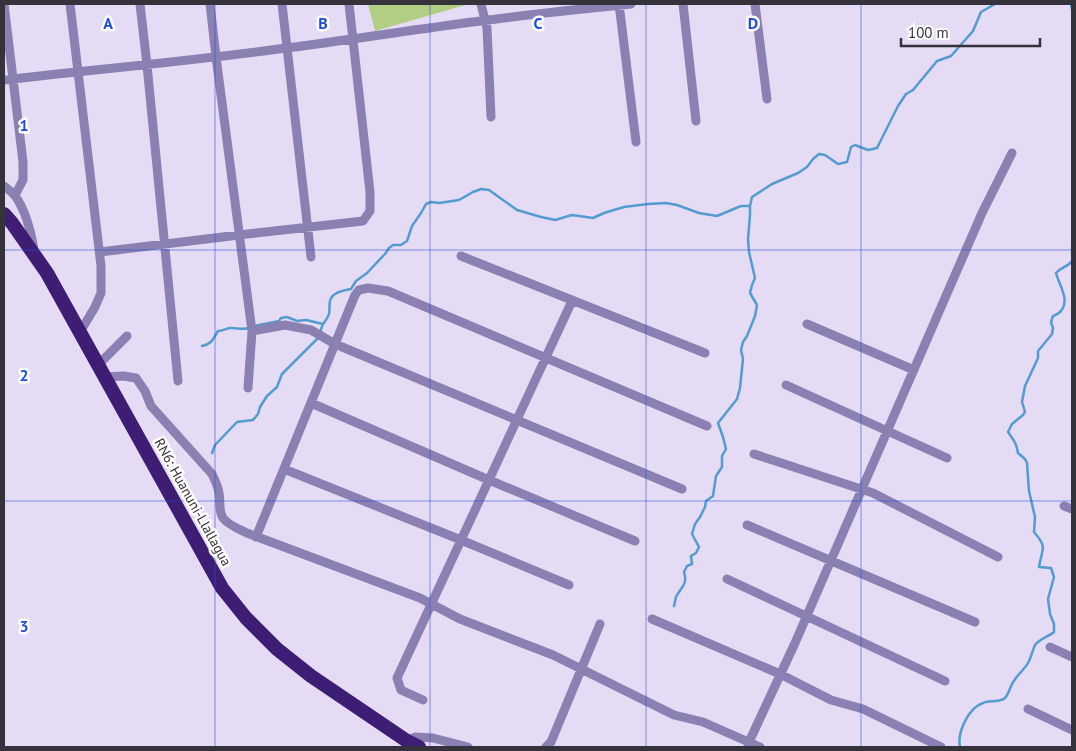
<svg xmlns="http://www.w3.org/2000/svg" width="1076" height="751" viewBox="0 0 1076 751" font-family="'PT Sans',sans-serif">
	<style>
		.green { fill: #b2ce84 }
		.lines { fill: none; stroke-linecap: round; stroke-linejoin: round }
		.stream { stroke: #539ccf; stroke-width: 2.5 }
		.minor { stroke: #8b80b2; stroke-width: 9 }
		.trunk { stroke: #3d1e74; stroke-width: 14 }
		.grid { fill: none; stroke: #1d4ed8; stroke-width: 1; stroke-opacity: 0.55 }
		.labels { text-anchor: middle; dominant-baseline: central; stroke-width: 5; stroke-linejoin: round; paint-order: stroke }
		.street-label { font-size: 14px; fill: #36323c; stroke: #fff }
		.grid-label { font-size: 16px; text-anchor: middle; font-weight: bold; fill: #1d4ed8; stroke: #fff; stroke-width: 5; stroke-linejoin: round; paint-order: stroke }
	</style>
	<rect width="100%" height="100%" fill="#e6dbf5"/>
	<path class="green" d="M368,4H469L375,31Z"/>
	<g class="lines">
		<path class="stream" d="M1071,4L1072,10
			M1072,247V254
			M254,326L279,321L281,318L287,317L297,321L306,320L323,324
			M321,332C320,324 327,321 329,314C330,310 329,305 330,301C332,292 343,291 351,289L356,281L367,273L385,254L389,248L393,245H401L407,241L412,226L421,213L426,204L431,202L439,203L459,200L473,192L481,189L489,190L517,210L541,217L555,220L572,215L593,218L604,213L624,207L648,204L666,203L677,205L699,213L717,216L741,206H750
			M202,346C212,344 213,339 218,331C223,331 227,328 231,328C238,328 242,330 249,328
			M212,453L215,445L237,422L253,420L258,414L260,407L267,396L277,387L282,374L319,337
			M674,606C675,603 675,600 676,597C681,587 688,585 684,572L687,566L692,564L691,556L696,553L699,547L692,534L695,524L700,517L705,507L706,501L713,496L716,476L722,467V456L726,449L723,437L718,423L737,399L740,388L743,359L741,350L743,342L747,336L755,316L757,305L750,293L752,285L755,278L749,252L748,239L750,215V206L752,197L772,184L798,173L807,167L813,159L819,154L825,155L838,164L847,162L851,147L855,145L868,150L877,148L898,106L906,94L913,90L937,61L951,56L973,31L981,12L995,4
			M960,747C957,733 968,708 983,703C989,700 999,703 1005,698C1008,695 1010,688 1012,684C1016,676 1024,670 1028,663C1031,658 1033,649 1035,645C1039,639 1048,637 1054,632V624L1050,614L1048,599L1054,577L1051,568L1039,567C1042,548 1048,548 1034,532L1035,517L1029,491L1027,463L1025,459L1018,453C1017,444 1013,439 1008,432L1012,424L1023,415L1025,412L1022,402L1025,386L1038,358V351L1052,334L1053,328L1051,322L1053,316C1055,315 1058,314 1060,312C1071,301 1059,285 1056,273C1061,267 1068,267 1072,261"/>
		<path class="minor" d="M4,4L23,162V180L15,195
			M70,4L101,266V293L95,307L80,332
			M140,4L147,65L178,381
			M210,4L216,57L252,331L248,388
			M282,4L311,257
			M481,4L487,28L491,117
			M619,4L636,142
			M683,4L696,121
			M755,4L767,99
			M4,80C98,69 192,61 286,48C351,40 416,29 481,21C531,14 581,9 631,4
			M4,186C8,189 13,193 16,197C26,212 31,232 34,250
			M100,252L239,235L363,221L370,211V192L349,4
			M461,256L705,353
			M807,324L914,370
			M252,331L285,325L311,330L335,344L682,489
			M98,365L127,336
			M105,377L123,376L136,378L145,391L151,406L212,474C215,480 218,486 219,493C221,501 218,511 223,518C228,525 239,529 247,533L420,598L460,619L553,655L674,715L703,722L760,747
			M786,385L947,458
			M311,403L489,480L635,541
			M754,454L873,493L998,557
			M284,469L461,540L569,585
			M1064,506L1072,509
			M747,525L975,622
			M256,537L355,295L359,290L368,288L388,291L707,426
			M727,579L945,681
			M652,619L780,674L831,700L863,709L941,747
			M1050,647L1072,657
			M423,700L401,690L397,678L572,301
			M1028,709L1072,730
			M407,741L415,737L433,738L468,747
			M546,747L551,742L600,624
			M748,747L749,742L795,643L982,213L1012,153"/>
		<path class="trunk" d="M4,214L12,223L47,273L222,588L246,618L277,649L311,676L407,741L419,747"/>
	</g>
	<path class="grid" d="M215,4V747M430,4V747M646,4V747M861,4V747M4,250H1072M4,501H1072"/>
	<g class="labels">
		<g class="street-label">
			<text transform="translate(193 502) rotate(61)">RN6: Huanuni-Llallagua</text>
		</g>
	</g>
	<g class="grid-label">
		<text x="108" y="29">A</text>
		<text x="323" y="29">B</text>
		<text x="538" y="29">C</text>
		<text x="753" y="29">D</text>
		<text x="24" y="131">1</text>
		<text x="24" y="381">2</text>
		<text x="24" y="632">3</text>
	</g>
	<rect width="1076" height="751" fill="none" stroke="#36323c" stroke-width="10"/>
	<path d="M901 38v8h139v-8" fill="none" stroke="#36323c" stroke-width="2.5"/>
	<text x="908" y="38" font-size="15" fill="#36323c" stroke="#ffffff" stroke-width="4" paint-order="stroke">100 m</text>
</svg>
